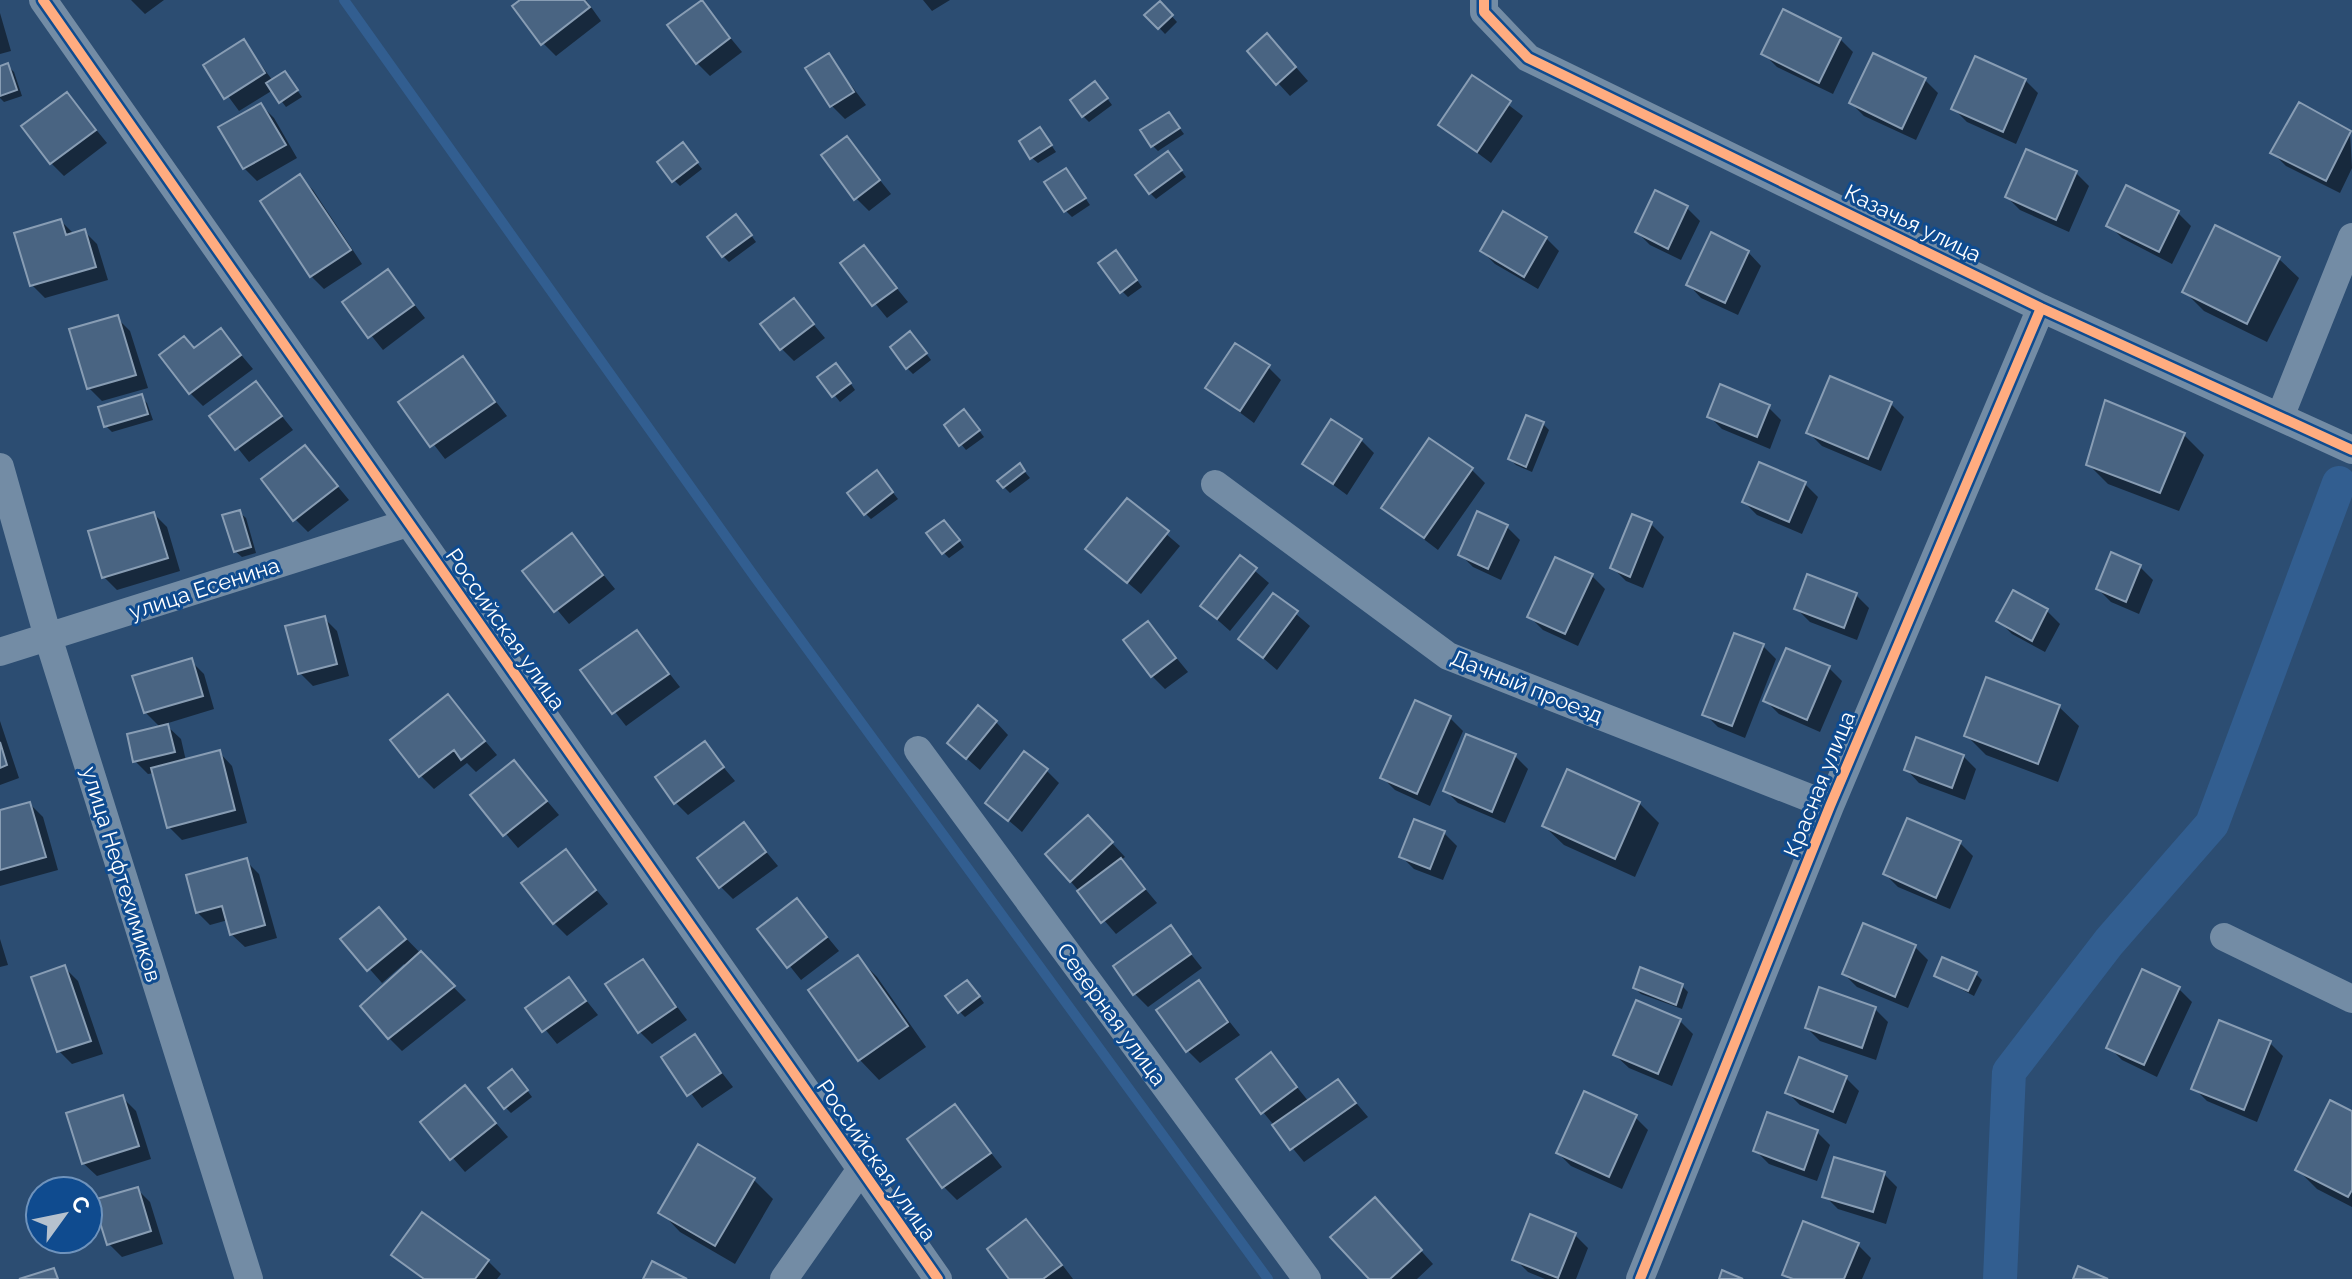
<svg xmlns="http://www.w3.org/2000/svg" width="2352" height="1279" viewBox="0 0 2352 1279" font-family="Raleway,sans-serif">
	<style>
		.shadow { fill: #0007 }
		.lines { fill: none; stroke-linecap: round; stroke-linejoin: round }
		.stream { stroke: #325e90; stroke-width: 10 }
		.canal { stroke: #325e90; stroke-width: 34 }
		.building { fill: #496482; stroke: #889db4; stroke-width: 2 }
		.street { stroke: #738ca5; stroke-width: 28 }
		.cycleway-casing { stroke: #0f4b8f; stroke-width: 15 }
		.cycleway { stroke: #ffac80; stroke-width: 10 }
		.labels { text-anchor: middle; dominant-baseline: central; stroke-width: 6; stroke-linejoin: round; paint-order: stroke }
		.street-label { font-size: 22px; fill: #fff; stroke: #0f4b8f }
	</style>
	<rect width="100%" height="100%" fill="#2c4d72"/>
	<path class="shadow" d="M131,0H164L145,14Z
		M523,0H586L601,21L556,56L543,43Z
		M923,0H950L932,11Z
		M701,2L742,52L710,76L697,63Z
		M1160,3L1177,22L1165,34L1147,15Z
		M0,13L11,51L0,54Z
		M1840,39L1853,52L1833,94L1777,67L1764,54Z
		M244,42L273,81L285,73L302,97L286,107L273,90L239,111L206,66Z
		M1280,49L1308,81L1290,96L1278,83Z
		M829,56L866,105L845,119L832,106Z
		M8,66L14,72L22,96L4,102L0,98V68Z
		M1472,77L1523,116L1491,163L1440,125Z
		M1925,80L1938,93L1916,140L1864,116L1851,103Z
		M2025,80L2038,93L2016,144L1967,122L1954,109Z
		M1101,90L1112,105L1089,122L1083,116Z
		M67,94L107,143L64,176L51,163Z
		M261,105L274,118L297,158L257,181L244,168Z
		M1169,114L1184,134L1158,151L1152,145Z
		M1040,129L1056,152L1038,163L1032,158Z
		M2350,133L2352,168L2340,193L2286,166L2273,153Z
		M846,138L891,194L869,211L856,198Z
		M688,151L702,169L680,186L674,180Z
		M1174,160L1186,177L1156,199L1150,193Z
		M1066,170L1090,205L1072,217L1066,211Z
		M2076,173L2089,186L2069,232L2020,210L2007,197Z
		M300,177L313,190L362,264L324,289L311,276Z
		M1687,208L1700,221L1681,260L1650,245L1637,232Z
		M2178,213L2191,226L2172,264L2122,238L2109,225Z
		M61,221L74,234L84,231L97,244L108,280L45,298L32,285Z
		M742,223L756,242L729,262L723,256Z
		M1546,238L1559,251L1538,289L1495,264L1482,251Z
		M864,248L908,302L887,318L843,264Z
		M1748,252L1761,266L1738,315L1701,298L1688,284Z
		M1121,258L1142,287L1128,297L1122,291Z
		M2279,259L2299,278L2267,342L2204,311L2184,291Z
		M388,271L425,318L383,350L345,303Z
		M793,300L825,338L794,361L781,348Z
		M117,318L130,331L148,388L102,401L89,388Z
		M221,331L253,369L203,406L190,393L196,350Z
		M916,340L931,360L913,374L907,368Z
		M463,359L507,416L445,459L401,402Z
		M1268,367L1281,380L1254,423L1207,388Z
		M842,371L855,390L840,402L820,377Z
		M256,384L293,430L249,462L212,416Z
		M141,397L147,403L153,420L112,432L106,426Z
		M1891,404L1904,417L1881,471L1822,446L1809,433Z
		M1768,407L1781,420L1770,449L1722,429L1709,416Z
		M970,418L984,437L966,450L961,444Z
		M1543,424L1549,430L1532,472L1516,465L1510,459Z
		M2184,435L2204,455L2179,511L2108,484L2088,464Z
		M1361,440L1374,453L1347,495L1305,464Z
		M305,447L349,500L308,532L295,519Z
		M1020,466L1030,478L1010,493L1004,487Z
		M1472,470L1485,483L1438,550L1383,508Z
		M882,479L898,499L871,519L865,513Z
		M1805,484L1818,497L1802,534L1757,515L1744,502Z
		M1127,500L1180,546L1141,594L1088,549Z
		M239,512L246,518L256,553L242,557L235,551Z
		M154,514L167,527L180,571L117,590L104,577Z
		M1651,524L1664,537L1643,588L1626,581L1613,568Z
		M1507,527L1520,540L1501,580L1473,567L1460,554Z
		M950,528L964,547L949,558L943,552Z
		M572,536L615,589L569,624L525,571Z
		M1240,558L1269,583L1230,631L1202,606Z
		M2140,567L2153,580L2139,614L2111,602L2098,589Z
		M1592,576L1605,589L1578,646L1543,630L1530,617Z
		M2014,593L2047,611L2060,624L2045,652L2012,634L1999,621Z
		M1274,595L1310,626L1277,670L1241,639Z
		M1856,595L1869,608L1857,640L1810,622L1797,609Z
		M324,618L337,631L349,676L313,686L300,673Z
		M1148,623L1188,672L1165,689L1152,676Z
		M637,632L680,687L626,726L583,671Z
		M1763,646L1776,659L1745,738L1718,727L1705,714Z
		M191,661L204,674L214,709L165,724L181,739L186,761L219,752L232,766L247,823L182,840L169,827L155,773L148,774L135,761L161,728L145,712Z
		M1829,668L1842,681L1820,732L1779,714L1766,701Z
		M448,697L497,755L476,772L467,763L434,789L421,776Z
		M2059,707L2079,726L2058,782L1986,755L1966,735Z
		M1450,718L1463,731L1430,806L1395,790L1382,777Z
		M0,721L19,778L0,785Z
		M996,722L1008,735L980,770L949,743Z
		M704,744L735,781L688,815L675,802Z
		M1515,756L1528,769L1505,823L1458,803L1445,790Z
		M1963,756L1976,769L1965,800L1919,783L1906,769Z
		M514,762L559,815L518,848L473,795Z
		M1046,770L1059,783L1022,832L987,802Z
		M1639,803L1659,823L1635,877L1564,845L1544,826Z
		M30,804L43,817L58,870L0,886V812Z
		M744,825L778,866L733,899L720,886Z
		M1100,830L1125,857L1121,860L1157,903L1116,934L1047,854Z
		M1444,833L1457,846L1443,880L1414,869L1401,856Z
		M1960,843L1973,856L1950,909L1898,887L1885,874Z
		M565,852L608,904L567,936L554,923Z
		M246,861L259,874L277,938L245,947L231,934L228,920L210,925L197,912Z
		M797,900L839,951L801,980L760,929Z
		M391,923L466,1000L402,1051L389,1038L406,967L404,964L382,983L343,939Z
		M1170,928L1202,968L1148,1007L1135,994Z
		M0,939L8,965L0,967Z
		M1915,947L1928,960L1908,1008L1857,987L1844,974Z
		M858,958L877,977L926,1047L879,1080L860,1060L811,991Z
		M643,961L687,1020L652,1044L639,1031Z
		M65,968L78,981L103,1054L72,1064L59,1051Z
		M1976,974L1982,980L1974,996L1936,976Z
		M569,979L598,1015L557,1044L528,1008Z
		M1199,983L1240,1035L1200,1063L1187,1050Z
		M1682,986L1688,992L1682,1009L1641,994L1635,988Z
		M973,988L984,1003L965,1017L959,1011Z
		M2179,989L2192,1002L2157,1077L2122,1060L2109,1047Z
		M1820,990L1875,1009L1888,1022L1876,1060L1820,1041L1807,1028Z
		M1680,1021L1693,1034L1672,1086L1629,1068L1615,1055Z
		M2220,1023L2270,1043L2283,1056L2257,1122L2207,1101L2194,1088Z
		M694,1037L733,1087L702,1108L664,1057Z
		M1271,1055L1309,1102L1338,1081L1368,1117L1304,1162L1263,1112Z
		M518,1078L532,1097L511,1113L505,1107Z
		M1846,1078L1859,1091L1846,1124L1800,1105L1787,1092Z
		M465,1087L508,1137L465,1172L422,1122Z
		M123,1098L136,1111L151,1159L97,1176L83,1163Z
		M955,1107L1002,1167L957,1200L944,1187Z
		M2352,1114V1207L2317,1189L2297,1169Z
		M1635,1117L1648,1130L1622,1189L1571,1166L1558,1153Z
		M1817,1132L1830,1145L1817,1181L1769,1164L1756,1151Z
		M1884,1174L1897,1187L1886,1224L1838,1209L1825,1196Z
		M753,1179L773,1199L735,1264L680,1232L661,1212Z
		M137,1189L150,1202L163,1244L122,1257L109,1244Z
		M1387,1213L1433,1264L1417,1279H1371Z
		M1026,1221L1039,1234L1073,1279H1012Z
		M1575,1235L1588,1248L1576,1279H1545L1528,1272L1515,1259Z
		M1858,1245L1871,1258L1862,1279H1789L1785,1274Z
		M394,1255L488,1261L501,1274L497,1279H422Z"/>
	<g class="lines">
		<path class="stream" d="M344,0L754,576L1268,1279"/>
		<path class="canal" d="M2000,1279L2009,1072L2109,942L2212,824L2339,483"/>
	</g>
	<path class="building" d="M520,0H584L590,7L541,45L512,6Z
		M702,0L730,38L696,64L667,25Z
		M1160,1L1173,15L1158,29L1144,15Z
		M1783,9L1841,38L1819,83L1761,54Z
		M1267,33L1296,67L1276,85L1247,51Z
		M244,39L265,73L224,99L203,65Z
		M829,53L854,92L830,107L805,68Z
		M1873,53L1926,78L1902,129L1849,103Z
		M1975,56L2026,79L2003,132L1951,109Z
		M8,63L17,90L0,96V66Z
		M285,71L298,90L279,103L266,83Z
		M1472,75L1511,101L1477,152L1438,125Z
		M1095,81L1108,98L1082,117L1070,100Z
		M67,92L96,130L50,164L21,126Z
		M2299,102L2351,131L2326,181L2270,153Z
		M261,103L286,145L243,169L218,127Z
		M1169,112L1180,128L1151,147L1140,130Z
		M1040,127L1052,145L1030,159L1019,141Z
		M847,136L880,180L854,200L821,155Z
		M683,142L698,162L672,182L657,162Z
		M2026,149L2077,171L2056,220L2005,197Z
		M1168,151L1182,170L1149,194L1135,175Z
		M1066,168L1086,198L1064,212L1044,182Z
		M300,174L351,250L310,277L260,201Z
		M2126,185L2179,211L2159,252L2106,226Z
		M1655,190L1688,206L1668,249L1635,232Z
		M1503,211L1547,237L1524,277L1480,251Z
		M736,214L752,235L722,257L707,237Z
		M61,219L66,235L85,229L96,267L30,286L14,233Z
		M2215,225L2280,257L2247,324L2182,292Z
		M1711,232L1749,251L1725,303L1686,285Z
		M864,245L897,288L872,306L840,263Z
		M1116,250L1137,280L1120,293L1098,263Z
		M388,269L414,305L368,338L342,302Z
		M794,298L814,324L780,350L760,324Z
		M118,315L136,375L87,389L69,329Z
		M221,328L241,355L189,394L159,355L184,336L194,348Z
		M910,331L927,353L906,369L890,347Z
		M1235,343L1270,365L1240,411L1205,388Z
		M463,356L495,402L430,447L398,402Z
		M836,363L851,383L832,397L817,377Z
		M1830,376L1892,402L1868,459L1806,433Z
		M256,381L282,416L235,450L209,416Z
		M1720,384L1770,405L1757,437L1707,417Z
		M142,394L148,414L104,427L98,407Z
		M2105,400L2185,433L2160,493L2086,465Z
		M964,409L980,430L959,446L944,425Z
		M1526,415L1544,422L1526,467L1508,459Z
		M1331,419L1362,439L1333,484L1302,464Z
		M1429,438L1473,468L1424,538L1381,508Z
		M305,445L338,486L293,521L261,479Z
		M1759,462L1806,482L1789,522L1742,502Z
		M1020,463L1025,471L1003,488L997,481Z
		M877,470L893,492L864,515L847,493Z
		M1127,498L1169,531L1127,583L1085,549Z
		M240,510L251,547L234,552L222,515Z
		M1477,511L1508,525L1488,569L1458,555Z
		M154,512L168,558L102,578L88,531Z
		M1632,514L1652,522L1630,577L1610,568Z
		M944,520L960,540L942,554L926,533Z
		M572,533L603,575L554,612L522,571Z
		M2111,552L2141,565L2126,602L2096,589Z
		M1240,555L1257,568L1217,619L1200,606Z
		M1555,557L1593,574L1565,634L1527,617Z
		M1807,574L1857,593L1844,628L1794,609Z
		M2013,590L2048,609L2032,641L1996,621Z
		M1273,593L1298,611L1263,658L1238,639Z
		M325,616L337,664L298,674L285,626Z
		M1148,621L1176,658L1151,677L1123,640Z
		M637,630L669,674L612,714L580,670Z
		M1734,633L1764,644L1732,726L1702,715Z
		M1786,648L1830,666L1807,720L1763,701Z
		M192,658L203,696L144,713L132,676Z
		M1986,677L2060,705L2038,764L1964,736Z
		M448,694L485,741L461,760L454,750L419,777L390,740Z
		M1415,700L1451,716L1417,794L1380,778Z
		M978,705L997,721L966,759L947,743Z
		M168,724L175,752L133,762L127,734Z
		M1466,734L1516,754L1492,812L1443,791Z
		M1916,737L1964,755L1952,788L1904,770Z
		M705,741L724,767L674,804L655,777Z
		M0,742L7,765L0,768Z
		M220,750L235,810L167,828L151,768Z
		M1024,751L1048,769L1008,821L985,803Z
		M514,760L547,801L503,836L470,795Z
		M1567,769L1640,802L1615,859L1542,826Z
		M30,802L46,857L0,870V810Z
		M1088,815L1113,842L1070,882L1045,854Z
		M1907,818L1961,841L1936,898L1883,874Z
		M1414,819L1445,831L1430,869L1399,857Z
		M744,822L766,852L719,888L697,858Z
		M566,849L596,890L553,924L521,883Z
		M247,858L265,925L230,935L222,906L196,913L186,875Z
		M1121,858L1145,889L1101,923L1077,891Z
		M797,898L827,937L787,968L757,929Z
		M379,907L406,939L367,971L340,939Z
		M1863,923L1916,945L1895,997L1842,974Z
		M1171,925L1191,954L1133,995L1113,966Z
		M421,951L455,986L388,1039L360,1006Z
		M858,955L908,1026L858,1061L808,990Z
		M1942,957L1977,972L1968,991L1934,976Z
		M643,959L676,1007L638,1033L605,984Z
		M65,965L91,1041L57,1052L31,977Z
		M1640,967L1683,984L1676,1005L1633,988Z
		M2142,969L2180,987L2144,1065L2106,1048Z
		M569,977L586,1001L542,1032L525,1008Z
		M967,980L980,996L958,1013L945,996Z
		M1199,980L1228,1022L1186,1052L1156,1010Z
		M1819,987L1876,1007L1862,1048L1805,1028Z
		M1636,1000L1681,1019L1658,1074L1613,1055Z
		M2219,1020L2271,1041L2244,1110L2191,1089Z
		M695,1034L721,1073L687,1096L661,1057Z
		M1271,1052L1297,1087L1261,1114L1236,1079Z
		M1799,1057L1847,1076L1833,1112L1785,1093Z
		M512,1069L528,1090L504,1109L488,1088Z
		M1338,1079L1356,1103L1290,1150L1272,1125Z
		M465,1085L496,1123L450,1160L420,1122Z
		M1584,1091L1637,1115L1609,1177L1556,1153Z
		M123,1095L139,1146L82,1164L66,1113Z
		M2330,1100L2352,1111V1190L2348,1197L2295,1170Z
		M955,1104L991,1153L942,1188L907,1139Z
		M1767,1112L1818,1130L1804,1170L1753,1151Z
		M698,1144L755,1178L715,1246L658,1213Z
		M1834,1157L1885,1172L1873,1212L1822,1197Z
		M138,1187L151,1231L107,1245L93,1200Z
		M1375,1197L1422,1250L1390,1279H1369L1330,1237Z
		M422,1212L489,1260L475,1279H424L391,1255Z
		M1530,1214L1576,1233L1558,1278L1512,1260Z
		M1026,1219L1062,1265L1043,1279H1009L987,1249Z
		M1803,1221L1859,1243L1844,1279H1793L1782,1275Z
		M652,1261L687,1279H643Z
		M2078,1266L2108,1279H2073Z
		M54,1268L58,1279H19Z
		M1722,1270L1743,1279H1719Z"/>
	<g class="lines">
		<path class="street" d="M43,0L938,1279
			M1484,0V12L1528,58L2041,308L2352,450
			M2280,417L2352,237
			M0,467L48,637L249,1279
			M1215,484L1448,656L1830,806
			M0,652L408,523
			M918,750L1307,1279
			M2224,937L2352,999
			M784,1279L859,1172
			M1640,1279L1830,806L2041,308"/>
		<g class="cycleway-casing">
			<path id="cycleway" d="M43,0L938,1279
				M1484,0V12L1528,58L2041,308L2352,450
				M1640,1279L1830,806L2041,308"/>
		</g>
		<use href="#cycleway" class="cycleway"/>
	</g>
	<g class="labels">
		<g class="street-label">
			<text transform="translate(1913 223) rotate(26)">Казачья улица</text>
			<text transform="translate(204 588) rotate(-18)">улица Есенина</text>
			<text transform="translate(506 629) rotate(55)">Российская улица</text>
			<text transform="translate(1527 686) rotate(22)">Дачный проезд</text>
			<text transform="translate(1819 784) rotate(-68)">Красная улица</text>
			<text transform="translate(122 874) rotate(73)">улица Нефтехимиков</text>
			<text transform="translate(1112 1014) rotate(54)">Северная улица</text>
			<text transform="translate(877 1160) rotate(55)">Российская улица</text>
		</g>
	</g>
	<g transform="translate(64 1215) rotate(57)"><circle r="38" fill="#0f4b8f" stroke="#6f93bc" stroke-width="2"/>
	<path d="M0-6L14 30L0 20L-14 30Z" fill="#b5c1ce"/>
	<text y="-12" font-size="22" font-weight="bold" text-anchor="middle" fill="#ffffff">С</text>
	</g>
</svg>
